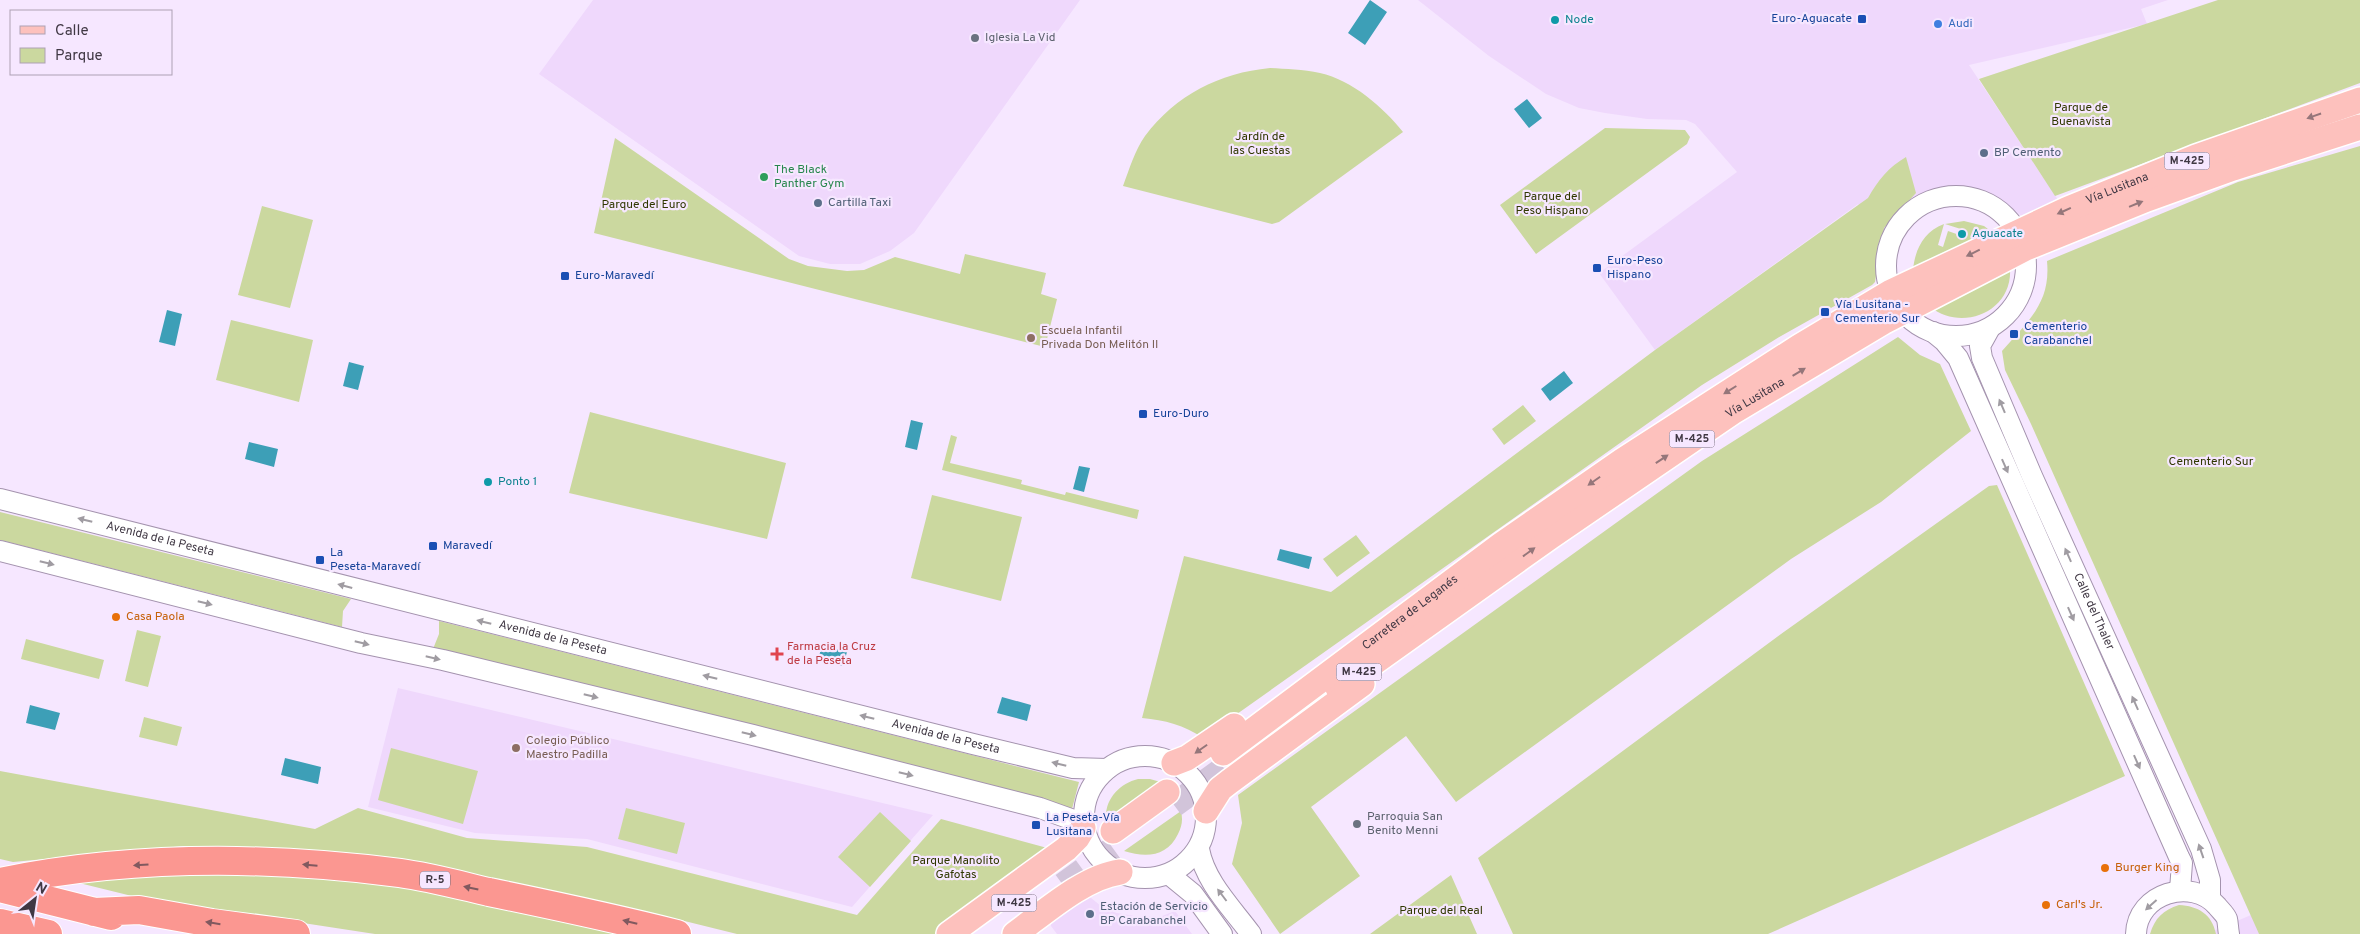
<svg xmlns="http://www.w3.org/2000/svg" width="2360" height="934" viewBox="0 0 2360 934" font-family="Overpass,sans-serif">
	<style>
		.built { fill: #efd8fc }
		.green { fill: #cbd89f }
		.water { fill: #3d9fb7 }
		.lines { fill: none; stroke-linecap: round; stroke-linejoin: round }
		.primary-tunnel { stroke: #d2c4da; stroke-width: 25; stroke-dasharray: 25 12; stroke-linecap: butt }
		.tertiary-casing { stroke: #a493ae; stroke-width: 22 }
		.primary-casing { stroke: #fff; stroke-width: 28 }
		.motorway-casing { stroke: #fff; stroke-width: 30 }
		.tertiary { stroke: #fff; stroke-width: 20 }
		.primary { stroke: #fdc1bd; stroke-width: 25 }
		.motorway { stroke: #fb9791; stroke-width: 28 }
		.oneway { fill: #95767a }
		.oneway2 { fill: #a09ca2 }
		.oneway3 { fill: #81595f }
		.transit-dot { fill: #1a4fb4; stroke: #f6e7ff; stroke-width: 2 }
		.culture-dot { fill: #0f9aa8; stroke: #f6e7ff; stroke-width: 2 }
		.shop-dot { fill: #3f7fe0; stroke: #f6e7ff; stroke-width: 2 }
		.worship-dot { fill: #6b7280; stroke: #f6e7ff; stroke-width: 2 }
		.service-dot { fill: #5c6f8a; stroke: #f6e7ff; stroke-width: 2 }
		.leisure-dot { fill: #2e9e5b; stroke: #f6e7ff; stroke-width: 2 }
		.education-dot { fill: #8d6e63; stroke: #f6e7ff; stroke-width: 2 }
		.food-dot { fill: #e8710a; stroke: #f6e7ff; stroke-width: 2 }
		.health-dot { fill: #e0444e; stroke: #f6e7ff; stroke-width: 2 }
		.labels { text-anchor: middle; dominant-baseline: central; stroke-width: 4.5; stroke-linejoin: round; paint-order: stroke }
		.shield { fill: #f6e7ff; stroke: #776c7c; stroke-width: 1 }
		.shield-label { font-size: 11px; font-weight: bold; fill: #403844 }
		.transit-label { font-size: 12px; fill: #164399; stroke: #f6e7ff; text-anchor: start }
		.culture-label { font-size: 12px; fill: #0d838f; stroke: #f6e7ff; text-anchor: start }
		.shop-label { font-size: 12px; fill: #366cbe; stroke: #f6e7ff; text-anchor: start }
		.worship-label { font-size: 12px; fill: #5b616d; stroke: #f6e7ff; text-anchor: start }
		.park-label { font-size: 12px; fill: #303800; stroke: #f6e7ff }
		.service-label { font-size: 12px; fill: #4e5e75; stroke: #f6e7ff; text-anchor: start }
		.leisure-label { font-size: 12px; fill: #27864d; stroke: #f6e7ff; text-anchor: start }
		.street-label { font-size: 12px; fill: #403844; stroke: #f6e7ff }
		.education-label { font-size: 12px; fill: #785e54; stroke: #f6e7ff; text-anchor: start }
		.food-label { font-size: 12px; fill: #c56008; stroke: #f6e7ff; text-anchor: start }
		.health-label { font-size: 12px; fill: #be3a42; stroke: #f6e7ff; text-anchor: start }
	</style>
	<rect width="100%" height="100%" fill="#f6e7ff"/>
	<path class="built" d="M593,0H1080L914,233L890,251L860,264H830L799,256L539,74Z
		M1418,0H2168L2141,9L2147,24L1969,65L2058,200L2024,218L2002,200L1976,190L1947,188L1916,200L1877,240L1858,204L1655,350L1599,273L1737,172L1695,124L1686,120L1647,119L1605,113L1579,108L1546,94L1489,56Z
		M398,688L933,815L852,907L587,839L475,833L368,807Z
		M1086,894L1101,906L1117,913L1140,917L1162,916L1175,911L1192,934H1057L1051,926V919Z
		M2251,915L2259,934H2206L2218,929Z"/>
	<path class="green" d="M2218,0H2360V83L2055,196L1979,79Z
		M1270,68C1286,69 1303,69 1320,73C1352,80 1383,107 1403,132L1279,222L1272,224L1123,186C1129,170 1135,150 1145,136C1176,95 1219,73 1270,68Z
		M1605,128L1685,130L1690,137L1687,144L1536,254L1500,205Z
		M615,138L789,259L808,266L847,271L864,270L895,257L960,274L965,254L1046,273L1041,294L1057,299L1045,347L594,233Z
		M2360,146V934H2259L2031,424L2005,370L2002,351C2028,321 2051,303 2047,261L2238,182Z
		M1906,157L1916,193L1884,228L1875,282L1872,285L1781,336L1702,385L1203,738C1184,725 1165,720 1142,718L1184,556L1331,592L1655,350L1868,198C1878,180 1889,167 1906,157Z
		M262,206L313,220L290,308L238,295Z
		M1964,221L1984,226L1992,232L1913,270C1915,250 1923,232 1944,224L1938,245L1943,247L1948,231L1965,237L1967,231L1945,224Z
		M2010,268C2013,312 1962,332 1930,307Z
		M231,320L313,340L299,402L216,380Z
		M1898,337L1920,355L1940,364L1971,431L1881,502L1791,559L1456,802L1406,736L1311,807L1360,876L1280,934L1232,864L1242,823L1238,795L1702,461Z
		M1523,405L1536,421L1504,445L1492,429Z
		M590,412L786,463L767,539L569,493Z
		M951,435L957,437L950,463L1022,480L1021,484L1065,495L1066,492L1139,510L1137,519L942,470Z
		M1997,485L2125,776L1768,934H1513L1478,858L1781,634L1989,486Z
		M932,495L1022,517L1001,601L911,578Z
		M0,512L351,599L343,611L342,627L0,540Z
		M1356,535L1370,553L1337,577L1323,559Z
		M439,621L1079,782L1072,809L433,649L439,634Z
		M137,630L161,636L148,687L125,681Z
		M26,639L104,660L99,679L21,659Z
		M144,717L182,727L177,746L139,737Z
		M391,748L478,771L463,824L378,800Z
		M0,771L315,829L358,808L467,838L587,847L857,915L941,819L1051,849L941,934H737L644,911L365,857L184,846L13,862L0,859Z
		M1138,779H1150L1164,783L1107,824C1102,802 1118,784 1138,779Z
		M626,808L685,823L677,854L618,839Z
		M1181,811C1183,820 1182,826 1178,834C1167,857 1146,858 1124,851Z
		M880,812L911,841L870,887L838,857Z
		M204,871L344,878L452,895L638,934H375L140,898L71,881Z
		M1451,875L1477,934H1370Z
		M2179,905C2198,906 2212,914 2216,934H2150C2155,918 2163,910 2179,905Z"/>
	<path class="water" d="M1370,0L1387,12L1365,45L1348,33Z
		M1527,99L1542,118L1529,128L1514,109Z
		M167,310L182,314L175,346L159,342Z
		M349,362L364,366L358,390L343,386Z
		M1564,371L1573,383L1550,401L1541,389Z
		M911,420L923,423L917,450L905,447Z
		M249,442L278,449L274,467L245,459Z
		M1079,466L1090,468L1084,492L1073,489Z
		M1280,549L1312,557L1309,569L1277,560Z
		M822,645L847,652L843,666L818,660Z
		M1002,697L1031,705L1027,721L997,713Z
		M30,705L60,713L55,730L26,723Z
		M285,758L321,767L318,784L281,775Z"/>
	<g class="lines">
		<path class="primary-tunnel" d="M1174,805L1230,764
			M1063,885L1121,843"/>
		<g class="tertiary-casing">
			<g id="tertiary">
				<circle cx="1956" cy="266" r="70"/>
				<path id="s1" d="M1990,328L1980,346L1982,358L2032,476L2201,849L2210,880V898"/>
				<path d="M1933,332L1944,341L1958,358L2179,857L2182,863L2180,890"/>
				<path id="s2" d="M0,499L973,744L1073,768L1107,769"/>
				<path d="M0,551L361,643L443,660L753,735L1040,808L1082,823"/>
				<circle cx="1145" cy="817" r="61"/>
				<path d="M1199,849C1205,882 1232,908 1251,934"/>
				<path d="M1171,876L1193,894L1222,934"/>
				<path d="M2136,934C2137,893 2192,877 2217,906C2220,910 2225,914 2227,919C2228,923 2228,929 2229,934"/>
			</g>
		</g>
		<g class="primary-casing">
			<g id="primary">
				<path id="s3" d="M1338,688L1551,536L1734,411L1883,322L2026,248L2147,199L2233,168L2360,127"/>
				<path id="s4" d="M1223,753L1501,545L1622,461L1799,347L1891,292L2068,209L2196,157L2360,100"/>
				<path d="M1174,763L1187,758L1234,726"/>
				<path d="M1206,811L1220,789L1229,782L1362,684"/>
				<path d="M1113,831L1167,792"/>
				<path d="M949,934L1066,849L1077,838L1083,828"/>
				<path d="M1015,934C1044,913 1084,877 1120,872"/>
			</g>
		</g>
		<g class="motorway-casing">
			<path id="motorway" d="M0,882C131,855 268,856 400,873C429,877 459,885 489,892C552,905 614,918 677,934
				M0,888L111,916
				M94,912L139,910L212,923L296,934
				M0,923L48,934"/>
		</g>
		<use href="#tertiary" class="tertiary"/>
		<use href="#primary" class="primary"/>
		<use href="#motorway" class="motorway"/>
	</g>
	<defs><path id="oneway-solid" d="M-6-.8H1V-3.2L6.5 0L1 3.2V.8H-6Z" transform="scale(1.25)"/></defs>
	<g class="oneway">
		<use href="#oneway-solid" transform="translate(2314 116) rotate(161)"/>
		<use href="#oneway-solid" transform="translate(2136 204) rotate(-22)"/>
		<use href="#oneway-solid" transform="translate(2064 211) rotate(156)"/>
		<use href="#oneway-solid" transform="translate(1973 253) rotate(154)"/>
		<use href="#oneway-solid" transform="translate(1799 372) rotate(-31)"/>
		<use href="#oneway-solid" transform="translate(1730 390) rotate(148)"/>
		<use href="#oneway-solid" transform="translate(1662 459) rotate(-34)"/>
		<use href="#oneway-solid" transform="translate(1594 481) rotate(145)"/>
		<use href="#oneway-solid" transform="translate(1529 552) rotate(-36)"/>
		<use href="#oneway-solid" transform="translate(1201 749) rotate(145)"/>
	</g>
	<g class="oneway2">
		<use href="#oneway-solid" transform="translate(2002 406) rotate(-113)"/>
		<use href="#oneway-solid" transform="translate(2005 466) rotate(66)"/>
		<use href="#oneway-solid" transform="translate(85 520) rotate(-166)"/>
		<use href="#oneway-solid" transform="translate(2068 555) rotate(-114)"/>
		<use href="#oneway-solid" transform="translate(47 563) rotate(14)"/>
		<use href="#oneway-solid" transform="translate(345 586) rotate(-165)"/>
		<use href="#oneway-solid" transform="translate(205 603) rotate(14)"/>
		<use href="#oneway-solid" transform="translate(2071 614) rotate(66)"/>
		<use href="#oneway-solid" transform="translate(484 622) rotate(-166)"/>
		<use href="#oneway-solid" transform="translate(362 643) rotate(14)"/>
		<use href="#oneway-solid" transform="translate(433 658) rotate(13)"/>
		<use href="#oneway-solid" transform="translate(710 677) rotate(-166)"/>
		<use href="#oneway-solid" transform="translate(591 696) rotate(14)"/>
		<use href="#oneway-solid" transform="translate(2135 703) rotate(-114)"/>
		<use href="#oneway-solid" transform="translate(867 717) rotate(-166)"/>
		<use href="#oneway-solid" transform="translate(749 734) rotate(14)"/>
		<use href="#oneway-solid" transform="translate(2137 762) rotate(66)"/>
		<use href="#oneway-solid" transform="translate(1059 764) rotate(-166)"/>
		<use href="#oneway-solid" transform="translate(906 774) rotate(14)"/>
		<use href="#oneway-solid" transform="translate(2201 851) rotate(-109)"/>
		<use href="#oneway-solid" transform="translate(1222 895) rotate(-127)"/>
		<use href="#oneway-solid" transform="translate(2151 905) rotate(138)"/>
	</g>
	<g class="oneway3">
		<use href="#oneway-solid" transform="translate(141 865) rotate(176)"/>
		<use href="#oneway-solid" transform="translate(310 865) rotate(-175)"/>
		<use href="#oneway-solid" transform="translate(471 888) rotate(-168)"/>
		<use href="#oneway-solid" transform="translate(630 922) rotate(-166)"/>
		<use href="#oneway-solid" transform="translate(213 923) rotate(-171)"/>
	</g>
	<g class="transit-dot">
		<rect x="1857" y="14" width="10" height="10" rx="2.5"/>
		<rect x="1592" y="263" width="10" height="10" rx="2.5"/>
		<rect x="560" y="271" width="10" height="10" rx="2.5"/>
		<rect x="1820" y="307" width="10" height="10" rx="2.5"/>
		<rect x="2009" y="329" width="10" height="10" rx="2.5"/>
		<rect x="1138" y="409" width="10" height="10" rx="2.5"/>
		<rect x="428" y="541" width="10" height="10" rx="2.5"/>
		<rect x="315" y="555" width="10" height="10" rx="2.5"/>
		<rect x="1031" y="820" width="10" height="10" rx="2.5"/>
	</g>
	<g class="culture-dot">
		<circle cx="1555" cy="20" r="5"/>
		<circle cx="1962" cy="234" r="5"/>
		<circle cx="488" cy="482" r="5"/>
	</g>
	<circle class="shop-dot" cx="1938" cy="24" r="5"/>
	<g class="worship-dot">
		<circle cx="975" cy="38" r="5"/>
		<circle cx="1357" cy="824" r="5"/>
	</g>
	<g class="service-dot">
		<circle cx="1984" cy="153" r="5"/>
		<circle cx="818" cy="203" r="5"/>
		<circle cx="1090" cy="914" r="5"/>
	</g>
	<circle class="leisure-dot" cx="764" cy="177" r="5"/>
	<g class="education-dot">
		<circle cx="1031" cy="338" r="5"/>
		<circle cx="516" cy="748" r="5"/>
	</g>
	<g class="food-dot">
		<circle cx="116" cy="617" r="5"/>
		<circle cx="2105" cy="868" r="5"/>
		<circle cx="2046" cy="905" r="5"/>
	</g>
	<path class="health-dot" d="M774.5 646.5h5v5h5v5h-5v5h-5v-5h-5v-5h5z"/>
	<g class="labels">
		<g class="shield">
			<rect x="2164.5" y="152.5" width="45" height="17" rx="4"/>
			<rect x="1669.5" y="430.5" width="45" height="17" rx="4"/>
			<rect x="1336.5" y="663.5" width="45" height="17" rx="4"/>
			<rect x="420" y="871.5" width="30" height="17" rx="4"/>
			<rect x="991.5" y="894.5" width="45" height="17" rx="4"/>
		</g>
		<g class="shield-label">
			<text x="2187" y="161">M-425</text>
			<text x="1692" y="439">M-425</text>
			<text x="1359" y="672">M-425</text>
			<text x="435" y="880">R-5</text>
			<text x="1014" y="903">M-425</text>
		</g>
		<g class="transit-label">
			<text x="1852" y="19" text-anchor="end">Euro-Aguacate</text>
			<text x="1607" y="261">Euro-Peso<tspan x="1607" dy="14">Hispano</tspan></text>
			<text x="575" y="276">Euro-Maravedí</text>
			<text x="1835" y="305">Vía Lusitana -<tspan x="1835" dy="14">Cementerio Sur</tspan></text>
			<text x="2024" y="327">Cementerio<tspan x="2024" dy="14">Carabanchel</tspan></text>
			<text x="1153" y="414">Euro-Duro</text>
			<text x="443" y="546">Maravedí</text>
			<text x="330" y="553">La<tspan x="330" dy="14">Peseta-Maravedí</tspan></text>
			<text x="1046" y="818">La Peseta-Vía<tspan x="1046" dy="14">Lusitana</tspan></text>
		</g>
		<g class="culture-label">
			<text x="1565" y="20">Node</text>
			<text x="1972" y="234">Aguacate</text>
			<text x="498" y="482">Ponto 1</text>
		</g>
		<g class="shop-label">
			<text x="1948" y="24">Audi</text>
		</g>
		<g class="worship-label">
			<text x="985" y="38">Iglesia La Vid</text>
			<text x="1367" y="817">Parroquia San<tspan x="1367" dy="14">Benito Menni</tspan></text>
		</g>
		<g class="park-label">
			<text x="2081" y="108">Parque de<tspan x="2081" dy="14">Buenavista</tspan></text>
			<text x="1260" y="137">Jardín de<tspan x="1260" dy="14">las Cuestas</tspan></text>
			<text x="1552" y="197">Parque del<tspan x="1552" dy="14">Peso Hispano</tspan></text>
			<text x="644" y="205">Parque del Euro</text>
			<text x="2211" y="462">Cementerio Sur</text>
			<text x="956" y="861">Parque Manolito<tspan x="956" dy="14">Gafotas</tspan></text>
			<text x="1441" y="911">Parque del Real</text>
		</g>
		<g class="service-label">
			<text x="1994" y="153">BP Cemento</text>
			<text x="828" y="203">Cartilla Taxi</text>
			<text x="1100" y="907">Estación de Servicio<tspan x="1100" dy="14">BP Carabanchel</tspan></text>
		</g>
		<g class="leisure-label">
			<text x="774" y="170">The Black<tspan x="774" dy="14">Panther Gym</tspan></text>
		</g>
		<g class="street-label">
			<text stroke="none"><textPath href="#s4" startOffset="1061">Vía Lusitana</textPath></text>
			<text stroke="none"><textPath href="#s3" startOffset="508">Vía Lusitana</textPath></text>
			<text stroke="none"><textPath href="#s2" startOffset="165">Avenida de la Peseta</textPath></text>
			<text stroke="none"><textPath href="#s1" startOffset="310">Calle del Thaler</textPath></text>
			<text stroke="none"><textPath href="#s4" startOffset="234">Carretera de Leganés</textPath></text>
			<text stroke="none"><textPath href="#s2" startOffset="570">Avenida de la Peseta</textPath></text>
			<text stroke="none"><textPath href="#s2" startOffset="975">Avenida de la Peseta</textPath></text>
		</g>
		<g class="education-label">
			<text x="1041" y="331">Escuela Infantil<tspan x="1041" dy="14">Privada Don Melitón II</tspan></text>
			<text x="526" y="741">Colegio Público<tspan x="526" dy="14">Maestro Padilla</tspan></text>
		</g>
		<g class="food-label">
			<text x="126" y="617">Casa Paola</text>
			<text x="2115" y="868">Burger King</text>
			<text x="2056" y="905">Carl's Jr.</text>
		</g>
		<g class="health-label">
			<text x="787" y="647">Farmacia la Cruz<tspan x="787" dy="14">de la Peseta</tspan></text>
		</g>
	</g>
	<rect x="10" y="10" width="162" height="65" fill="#f6e7ff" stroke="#ada1b4"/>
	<rect x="20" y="26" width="25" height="8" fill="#fdc1bd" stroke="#ada1b4"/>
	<text x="55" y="35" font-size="15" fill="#403844">Calle</text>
	<rect x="20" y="48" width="25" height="15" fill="#cbd89f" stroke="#ada1b4"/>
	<text x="55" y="60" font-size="15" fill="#403844">Parque</text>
	<g transform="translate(35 899) rotate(30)" stroke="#f6e7ff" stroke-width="4" paint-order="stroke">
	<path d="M0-4L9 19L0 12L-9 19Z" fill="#403844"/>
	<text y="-8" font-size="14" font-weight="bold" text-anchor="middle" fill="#403844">N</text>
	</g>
</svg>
